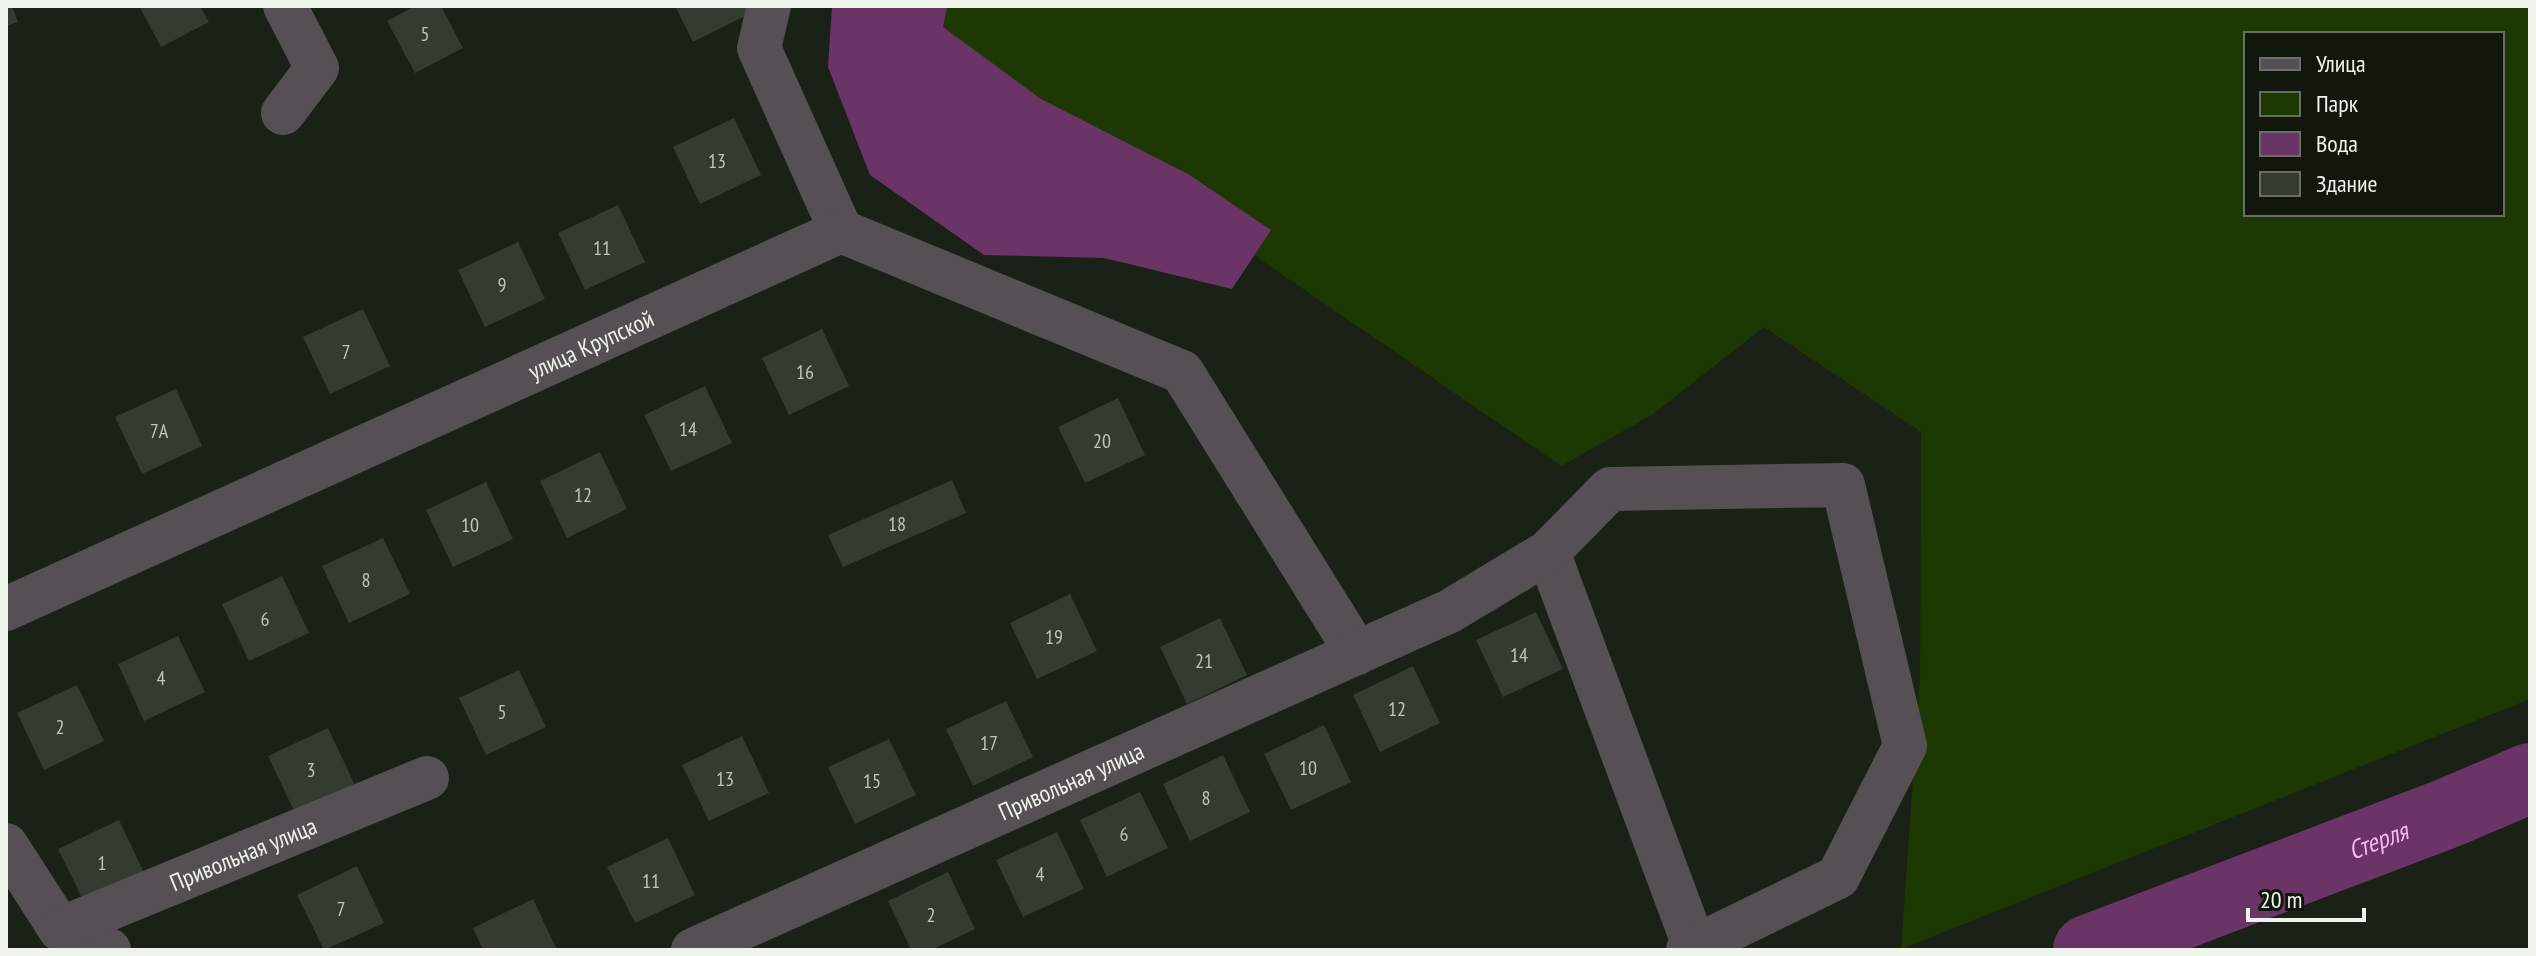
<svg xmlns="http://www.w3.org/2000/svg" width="2536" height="956" viewBox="0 0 2536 956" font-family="'PT Sans Narrow',sans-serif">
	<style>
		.green { fill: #1d3800; fill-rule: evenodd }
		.water { fill: #6a3467 }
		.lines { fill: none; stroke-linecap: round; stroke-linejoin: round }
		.river { stroke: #6a3467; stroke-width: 70 }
		.building { fill: #343b30 }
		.minor { stroke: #555054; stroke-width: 44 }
		.labels { text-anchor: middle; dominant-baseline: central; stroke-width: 6; stroke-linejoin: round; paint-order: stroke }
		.number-label { font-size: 20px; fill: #c0c5bc }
		.street-label { font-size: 24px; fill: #eef3eb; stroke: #11170d }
		.water-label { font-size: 26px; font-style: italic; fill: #f8b7f3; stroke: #11170d }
	</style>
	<rect width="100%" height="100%" fill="#1a2116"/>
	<path class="green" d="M904,6H2530V699L1901,949L1920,678L1921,432L1764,327L1652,415L1561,466L1255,256L1033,184ZM2246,34H2502V214H2246Z"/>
	<path class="water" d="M832,6H947L943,27L1041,99L1188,174L1271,230L1232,289L1104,258L984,255L870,175L828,67Z"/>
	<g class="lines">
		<path class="river" id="s1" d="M2088,950L2448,813L2530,778"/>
	</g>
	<path class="building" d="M6,6H12L18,22L6,26Z
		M139,6H200L209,22L161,47Z
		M415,6H441L463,48L415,73L387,21Z
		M675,6H750L753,12L693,42Z
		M734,118L761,175L700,204L673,147Z
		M618,205L645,262L585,290L558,233Z
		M518,242L545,299L485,327L458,270Z
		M363,309L390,366L330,394L303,337Z
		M822,329L849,386L789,415L762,358Z
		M705,386L732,443L671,471L644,415Z
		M176,389L202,446L142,474L115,417Z
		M1118,398L1145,455L1085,483L1058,427Z
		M600,452L627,509L567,538L540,481Z
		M952,480L966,513L843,567L828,535Z
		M486,482L513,539L453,567L426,510Z
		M383,538L410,594L349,623L322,566Z
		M282,576L309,633L249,661L222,604Z
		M1070,594L1097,651L1037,679L1010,623Z
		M1536,612L1563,669L1503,697L1476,640Z
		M1220,618L1247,675L1187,704L1160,647Z
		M178,636L205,692L144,721L118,664Z
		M1413,666L1440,723L1380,752L1353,695Z
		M519,670L546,727L486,755L459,698Z
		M77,685L104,741L44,770L17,713Z
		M1006,701L1033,757L973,786L946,729Z
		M1324,725L1351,782L1291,810L1264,754Z
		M328,728L355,785L295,813L268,756Z
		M742,736L769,793L709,821L682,765Z
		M889,739L916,795L855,824L828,767Z
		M1223,755L1250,812L1190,841L1163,784Z
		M1140,792L1168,848L1107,877L1080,820Z
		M119,820L146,877L86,906L58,849Z
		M1057,832L1084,889L1023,917L996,860Z
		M668,838L695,895L635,923L607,867Z
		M357,866L384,923L324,950L297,895Z
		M948,872L975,929L931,950H911L888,901Z
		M533,899L557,950H483L473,928Z"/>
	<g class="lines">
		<g class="minor">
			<path d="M769,6L759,48L841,231"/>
			<path d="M283,113L317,68L285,6"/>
			<path d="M1548,552L1695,948"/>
			<path id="s2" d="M6,609L841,231L1182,372L1357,653"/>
			<path d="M6,845L60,929L109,950"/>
			<path id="s3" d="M60,929L427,778"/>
			<path id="s4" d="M693,950L1450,611L1548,552L1610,489L1843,485L1905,746L1838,877L1688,950"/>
		</g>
	</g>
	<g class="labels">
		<g class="number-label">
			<text x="425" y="34">5</text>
			<text x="717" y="161">13</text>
			<text x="602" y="248">11</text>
			<text x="502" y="285">9</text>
			<text x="346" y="352">7</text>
			<text x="805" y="372">16</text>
			<text x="688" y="429">14</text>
			<text x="159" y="431">7А</text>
			<text x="1102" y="441">20</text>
			<text x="583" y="495">12</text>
			<text x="897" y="524">18</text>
			<text x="470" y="525">10</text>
			<text x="366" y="580">8</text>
			<text x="265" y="619">6</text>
			<text x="1054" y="637">19</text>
			<text x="1519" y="655">14</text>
			<text x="1204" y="661">21</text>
			<text x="161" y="678">4</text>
			<text x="1397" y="709">12</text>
			<text x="502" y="712">5</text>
			<text x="60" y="727">2</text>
			<text x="989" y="743">17</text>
			<text x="1308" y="768">10</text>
			<text x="311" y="770">3</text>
			<text x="725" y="779">13</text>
			<text x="872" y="781">15</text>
			<text x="1206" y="798">8</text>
			<text x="1124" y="834">6</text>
			<text x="102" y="863">1</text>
			<text x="1040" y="874">4</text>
			<text x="651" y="881">11</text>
			<text x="341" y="909">7</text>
			<text x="931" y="915">2</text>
		</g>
		<g class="street-label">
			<text stroke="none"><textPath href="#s2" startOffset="642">улица Крупской</textPath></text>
			<text stroke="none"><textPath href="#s4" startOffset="414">Привольная улица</textPath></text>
			<text stroke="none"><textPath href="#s3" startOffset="198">Привольная улица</textPath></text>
		</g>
		<g class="water-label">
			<text stroke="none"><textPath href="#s1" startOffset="310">Стерля</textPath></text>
		</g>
	</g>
	<rect width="2536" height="956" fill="none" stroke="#eef3eb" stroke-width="16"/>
	<rect x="2244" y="32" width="260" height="184" fill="#11170d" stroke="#696f66" stroke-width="2"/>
	<rect x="2260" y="58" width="40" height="12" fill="#555054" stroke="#696f66" stroke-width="2"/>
	<text x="2316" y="72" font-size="24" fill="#eef3eb">Улица</text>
	<rect x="2260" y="92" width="40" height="24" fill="#1d3800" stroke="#696f66" stroke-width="2"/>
	<text x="2316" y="112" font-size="24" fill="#eef3eb">Парк</text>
	<rect x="2260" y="132" width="40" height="24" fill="#6a3467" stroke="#696f66" stroke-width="2"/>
	<text x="2316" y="152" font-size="24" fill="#eef3eb">Вода</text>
	<rect x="2260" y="172" width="40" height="24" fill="#343b30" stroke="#696f66" stroke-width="2"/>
	<text x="2316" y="192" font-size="24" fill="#eef3eb">Здание</text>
	<path d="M2248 908v12h116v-12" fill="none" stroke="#eef3eb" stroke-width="4"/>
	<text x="2260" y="908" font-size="24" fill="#eef3eb" stroke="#11170d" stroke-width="6" paint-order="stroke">20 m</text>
</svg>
